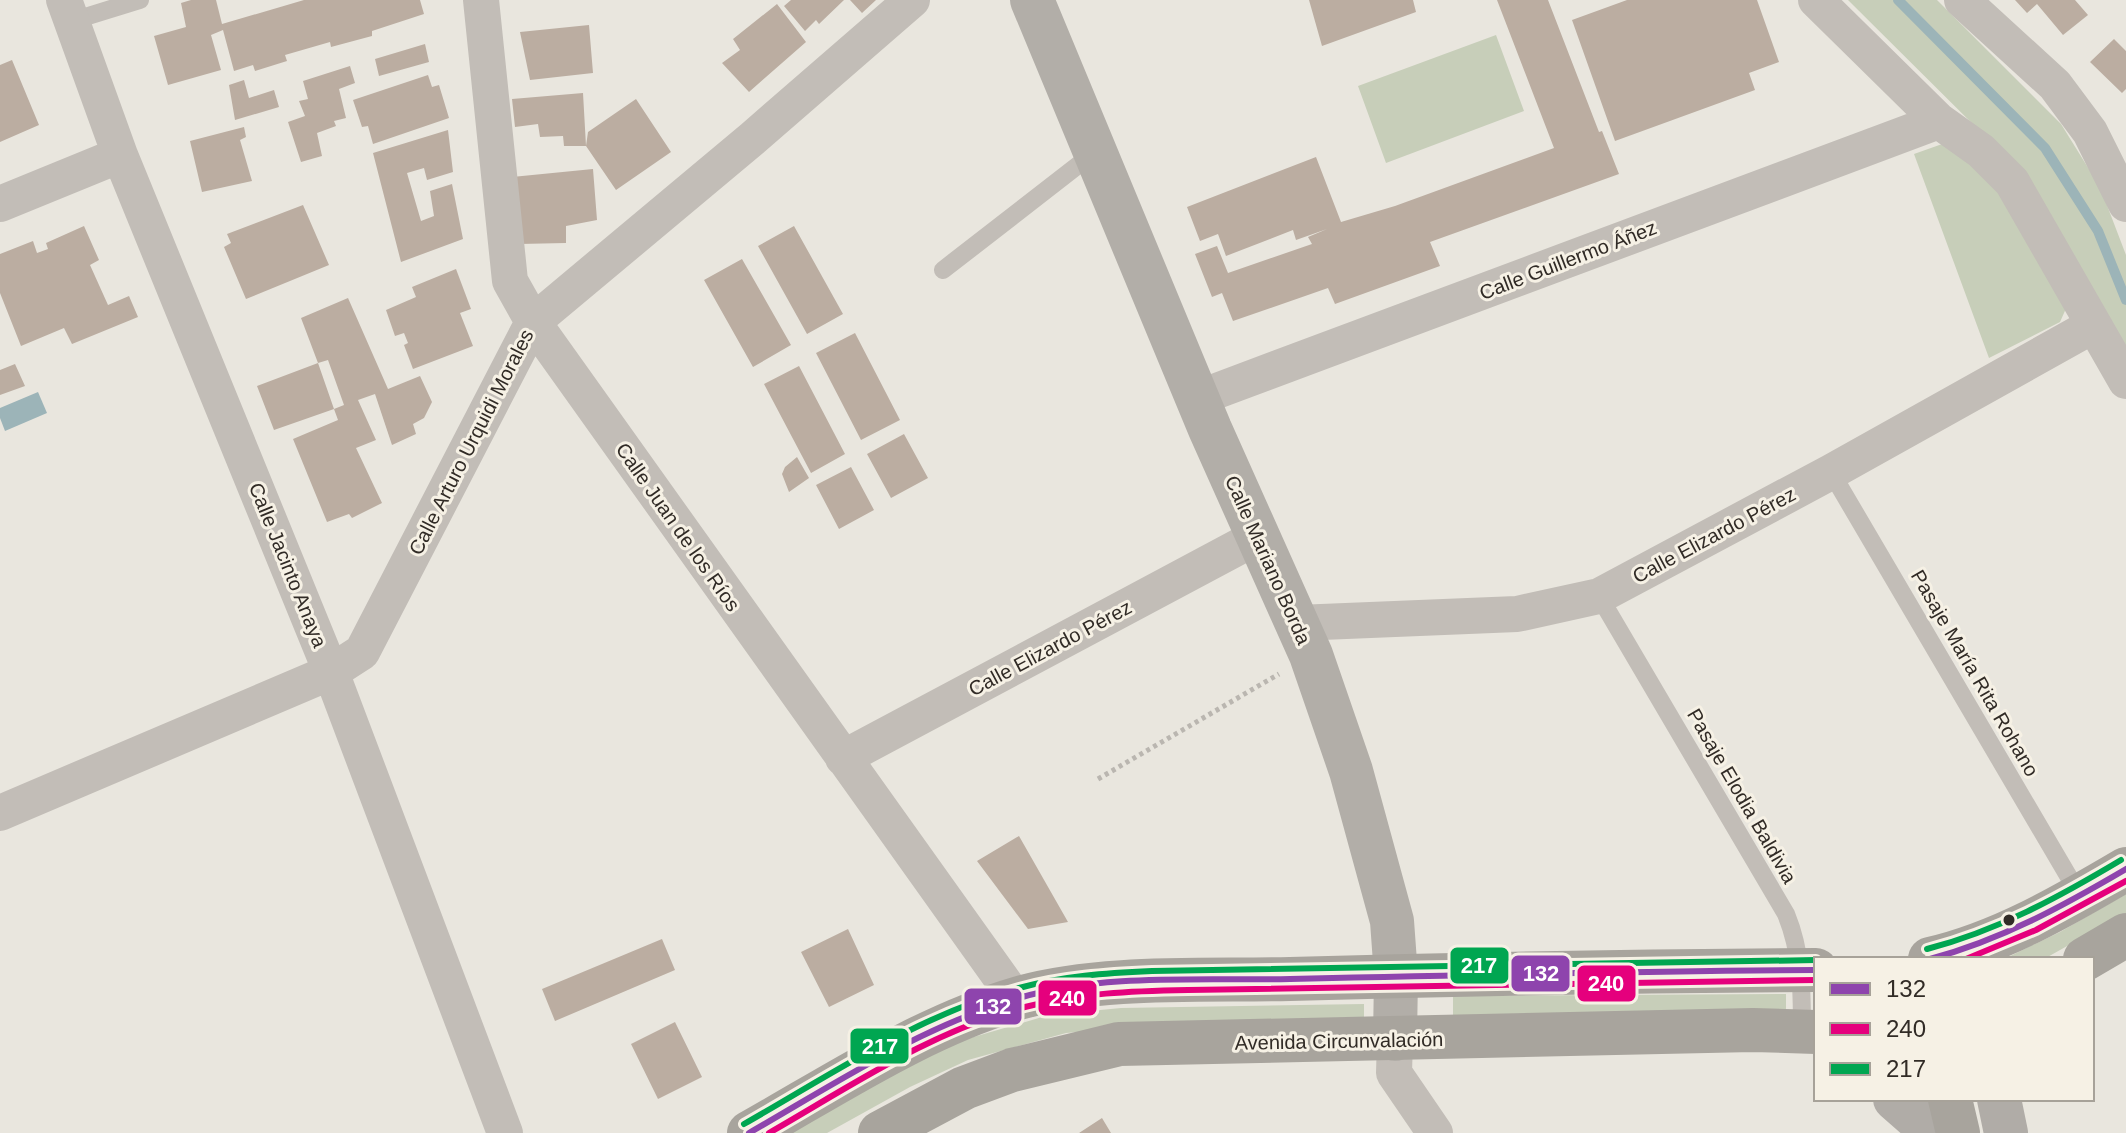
<svg xmlns="http://www.w3.org/2000/svg" width="2126" height="1133" viewBox="0 0 2126 1133" font-family="Arial,sans-serif">
	<style>
		.grass { fill: #c7ceb9 }
		.water { fill: #9cb4b8 }
		.lines { fill: none; stroke-linecap: round; stroke-linejoin: round }
		.stream { stroke: #9cb4b8; stroke-width: 10 }
		.building { fill: #bbada1 }
		.path { stroke: #bab6b0; stroke-width: 5; stroke-dasharray: 4 4; stroke-linecap: butt }
		.lane { stroke: #c2bdb7; stroke-width: 18 }
		.street { stroke: #c2bdb7; stroke-width: 36 }
		.secondary { stroke: #b2aea8; stroke-width: 44 }
		.primary { stroke: #b0aca7; stroke-width: 44 }
		.highway { stroke: #a8a49d; stroke-width: 44 }
		.bus-1-casing { stroke: #f6f1e5; stroke-width: 12 }
		.bus-2-casing { stroke: #f6f1e5; stroke-width: 12 }
		.bus-3-casing { stroke: #f6f1e5; stroke-width: 12 }
		.bus-1 { stroke: #8e44ad; stroke-width: 6 }
		.bus-2 { stroke: #e5007d; stroke-width: 6 }
		.bus-3 { stroke: #00a651; stroke-width: 6 }
		.bus-dot { fill: #312b26; stroke: #f6f1e5; stroke-width: 3 }
		.labels { text-anchor: middle; dominant-baseline: central; stroke-width: 6; stroke-linejoin: round; paint-order: stroke }
		.street-label { font-size: 20px; fill: #312b26; stroke: #f6f1e5 }
		.line-badge { stroke: #f6f1e5; stroke-width: 3 }
		.badge-label { font-size: 22px; text-anchor: middle; font-weight: bold; fill: #fff }
	</style>
	<rect width="100%" height="100%" fill="#e9e6de"/>
	<path class="grass" d="M1848,0H1937L2061,124L2100,187L2126,255V353L2021,172Z
		M1496,35L1524,111L1386,163L1358,86Z
		M1945,143L1997,180L2068,304L2060,322L1989,358L1914,154Z
		M2126,894V913L2044,959H2004L2060,932Z
		M1786,994V1015L1453,1017V996Z
		M1364,1004V1023L1125,1028L1066,1033L968,1060L910,1087L827,1133H787L896,1072L960,1041L1049,1015L1121,1008Z"/>
	<path class="water" d="M38,392L47,413L5,431L0,418V408Z"/>
	<g class="lines">
		<path class="stream" d="M1898,0L2045,148L2098,231L2126,300"/>
	</g>
	<path class="building" d="M191,0H216L222,24L304,0H420L424,14L372,31V36L331,47L330,42L285,55L287,61L255,71L253,65L234,71L223,30L211,35L221,70L168,85L154,36L186,27L181,3Z
		M791,0H844L819,24L816,20L805,31L784,6Z
		M850,0H876L862,13Z
		M1309,0H1413L1416,12L1322,46Z
		M1497,0H1548L1599,132L1602,131L1619,174L1430,242L1440,266L1335,304L1328,288L1233,321L1222,293L1212,297L1195,254L1217,246L1228,273L1312,244L1308,237L1327,229L1296,240L1293,230L1226,256L1218,234L1200,241L1187,207L1316,157L1341,222L1395,206L1554,148Z
		M1627,0H1757L1779,62L1749,73L1755,90L1615,141L1572,20Z
		M2015,0H2075L2088,15L2063,35L2037,4L2027,13Z
		M777,4L806,42L749,92L722,63L740,50L733,39Z
		M589,25L593,73L530,80L520,32Z
		M2114,39L2126,51V89L2122,93L2090,62Z
		M425,44L429,62L379,76L375,59Z
		M12,60L39,125L0,142V65Z
		M350,66L355,83L339,89L346,118L334,121L336,126L317,133L322,156L301,162L288,122L305,116L299,101L308,99L303,81Z
		M428,75L432,87L439,85L449,118L373,144L368,126L362,127L353,100Z
		M244,80L249,98L274,90L279,107L235,120L229,85Z
		M583,93L586,146H564L563,136L540,137L538,124L515,127L512,99Z
		M636,99L671,152L616,190L586,146L588,132Z
		M244,127L246,137L240,140L252,181L202,192L190,141Z
		M448,130L453,172L427,180L424,168L407,173L421,221L434,216L430,191L452,184L463,239L401,262L373,153Z
		M593,169L597,220L566,226V243L519,244L512,177Z
		M303,205L329,265L246,299L224,247L231,243L227,234Z
		M84,226L99,260L90,265L108,305L129,296L138,317L72,344L64,328L21,346L0,293V254L33,241L37,253L48,249L46,243Z
		M794,226L843,314L807,334L758,246Z
		M742,259L791,345L753,367L704,280Z
		M456,269L471,309L460,313L473,346L413,369L404,345L408,343L404,333L395,336L386,310L416,297L412,287Z
		M348,298L388,389L420,376L432,402L424,418L413,424L416,434L392,445L375,394L358,400L376,440L356,448L382,503L352,518L349,514L327,522L293,439L338,420L334,409L344,405L328,360L318,363L301,318Z
		M855,333L900,420L861,440L816,353Z
		M318,363L334,409L274,430L257,386Z
		M15,364L25,386L0,395V370Z
		M799,366L845,454L811,473L764,384Z
		M904,434L928,478L891,498L867,454Z
		M797,457L809,478L789,492L782,474L785,467Z
		M851,467L874,510L839,529L816,485Z
		M1019,836L1068,922L1028,929L977,861Z
		M848,929L874,985L829,1007L801,952Z
		M662,939L675,970L555,1021L542,989Z
		M675,1022L702,1077L658,1099L631,1044Z
		M1102,1118L1111,1133H1079Z"/>
	<g class="lines">
		<path class="path" d="M1098,779L1279,674"/>
		<path class="lane" d="M72,21L140,0
			M943,270L1095,152
			M1831,472L2080,896
			M1599,596L1786,914C1802,953 1802,990 1802,1032"/>
		<path class="street" d="M64,0L120,155L331,672L505,1133
			M481,0L510,281L533,322L1016,999
			M1816,0L1939,121L1981,151L2012,182L2126,381
			M1962,0L2055,85L2090,132L2126,204
			M0,204L120,155
			M1198,398L1939,121
			M1297,623L1517,614L1599,596L1831,472L2094,325
			M843,758L1257,537
			M0,813L331,672L362,652L533,322L753,138L912,0
			M1395,1039L1394,1073L1435,1133"/>
		<path class="secondary" d="M1032,0L1210,429L1311,655L1351,771L1392,921L1396,976L1395,1039"/>
		<path class="primary" d="M1895,1099L1934,1133
			M1999,1099L2006,1133"/>
		<path class="highway" d="M1930,959C2000,943 2065,905 2126,869
			M2085,959L2126,935
			M1950,1099L1958,1133
			M749,1133C836,1084 923,1026 1019,998C1099,975 1205,981 1290,979C1465,974 1641,971 1816,970
			M880,1133L964,1088L1012,1070L1119,1044L1753,1030L1816,1032"/>
		<g class="bus-1-casing">
			<path id="bus-1" d="M1930,959C2001,940 2063,906 2126,869
				M749,1133C836,1083 922,1026 1019,998C1106,973 1200,981 1290,979C1465,975 1641,971 1816,970"/>
		</g>
		<g class="bus-2-casing">
			<path id="bus-2" d="M1966,959L2036,930L2126,881
				M769,1133C851,1086 933,1030 1025,1007C1078,993 1133,991 1188,990L1816,980"/>
		</g>
		<g class="bus-3-casing">
			<path id="bus-3" d="M1927,949C1997,931 2059,897 2121,860
				M744,1124C832,1074 920,1014 1019,988C1062,976 1107,973 1152,971L1816,960"/>
		</g>
		<use href="#bus-1" class="bus-1"/>
		<use href="#bus-2" class="bus-2"/>
		<use href="#bus-3" class="bus-3"/>
	</g>
	<circle class="bus-dot" cx="2009" cy="920" r="7"/>
	<g class="labels">
		<g class="street-label">
			<text transform="translate(1568 260) rotate(-21)">Calle Guillermo Áñez</text>
			<text transform="translate(471 442) rotate(-63)">Calle Arturo Urquidi Morales</text>
			<text transform="translate(678 527) rotate(55)">Calle Juan de los Ríos</text>
			<text transform="translate(1714 535) rotate(-28)">Calle Elizardo Pérez</text>
			<text transform="translate(1268 560) rotate(66)">Calle Mariano Borda</text>
			<text transform="translate(288 565) rotate(68)">Calle Jacinto Anaya</text>
			<text transform="translate(1050 648) rotate(-28)">Calle Elizardo Pérez</text>
			<text transform="translate(1975 673) rotate(60)">Pasaje María Rita Rohano</text>
			<text transform="translate(1742 796) rotate(60)">Pasaje Elodia Baldivia</text>
			<text transform="translate(1339 1041) rotate(-1)">Avenida Circunvalación</text>
		</g>
	</g>
	<g class="line-badge">
		<rect x="1449" y="946" width="61" height="39" rx="8" fill="#00a651"/>
		<rect x="1510" y="954" width="61" height="39" rx="8" fill="#8e44ad"/>
		<rect x="1576" y="964" width="61" height="39" rx="8" fill="#e5007d"/>
		<rect x="1037" y="979" width="61" height="38" rx="8" fill="#e5007d"/>
		<rect x="963" y="987" width="60" height="39" rx="8" fill="#8e44ad"/>
		<rect x="849" y="1027" width="61" height="38" rx="8" fill="#00a651"/>
	</g>
	<g class="badge-label">
		<text x="1479" y="973">217</text>
		<text x="1541" y="981">132</text>
		<text x="1606" y="991">240</text>
		<text x="1067" y="1006">240</text>
		<text x="993" y="1014">132</text>
		<text x="880" y="1054">217</text>
	</g>
	<rect x="1814" y="957" width="280" height="144" fill="#f6f1e5" stroke="#a7a299" stroke-width="2"/>
	<rect x="1830" y="983" width="40" height="12" fill="#8e44ad" stroke="#a7a299" stroke-width="2"/>
	<text x="1886" y="997" font-size="24" fill="#312b26">132</text>
	<rect x="1830" y="1023" width="40" height="12" fill="#e5007d" stroke="#a7a299" stroke-width="2"/>
	<text x="1886" y="1037" font-size="24" fill="#312b26">240</text>
	<rect x="1830" y="1063" width="40" height="12" fill="#00a651" stroke="#a7a299" stroke-width="2"/>
	<text x="1886" y="1077" font-size="24" fill="#312b26">217</text>
</svg>
